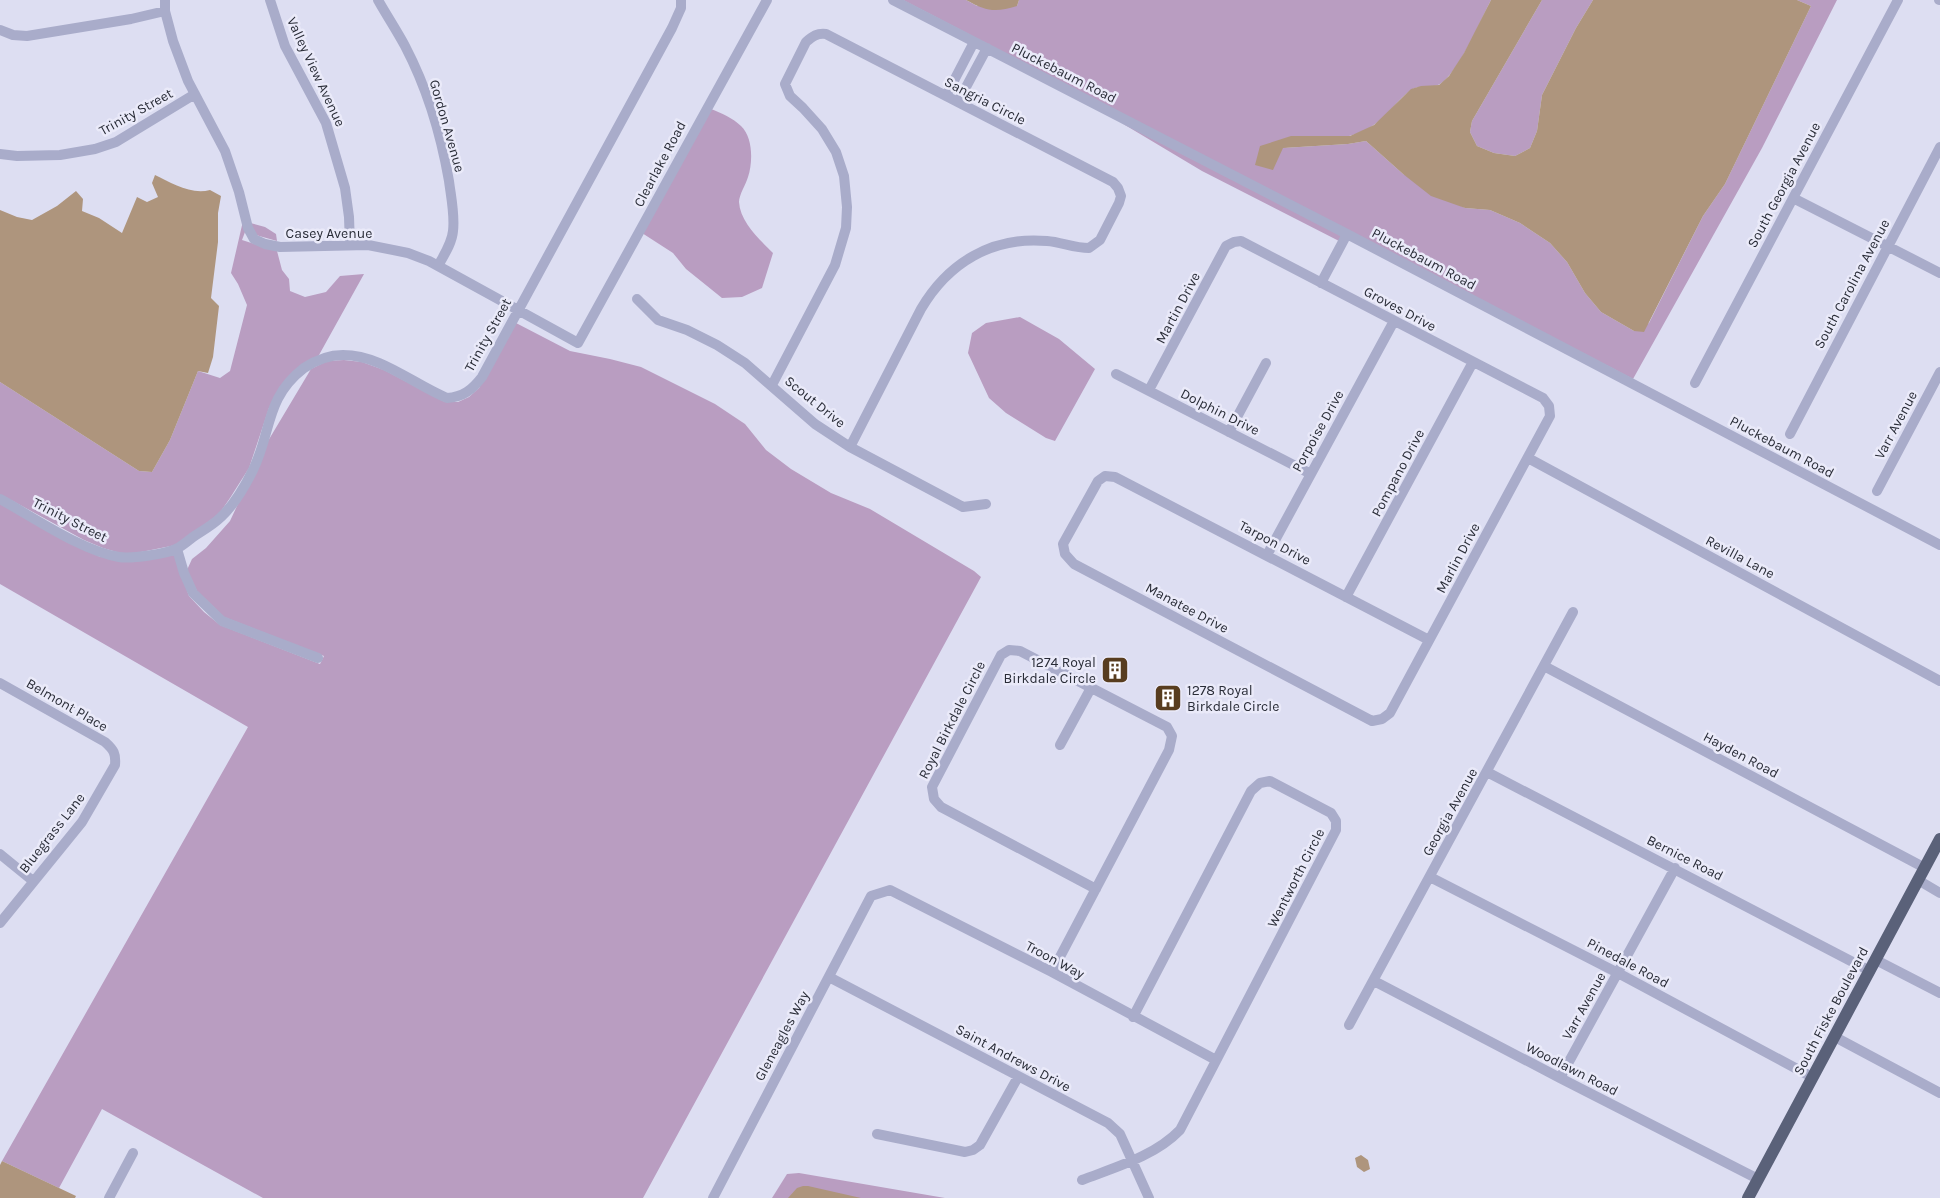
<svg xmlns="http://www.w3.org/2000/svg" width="1940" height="1198" viewBox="0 0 1940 1198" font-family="Karla,sans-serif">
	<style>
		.green { fill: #b99dc1 }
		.water { fill: #ae957d }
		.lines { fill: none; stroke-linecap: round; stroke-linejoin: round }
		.minor { stroke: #a9acca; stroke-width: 10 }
		.major { stroke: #5a6179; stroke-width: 12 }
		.labels { text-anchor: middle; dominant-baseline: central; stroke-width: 5; stroke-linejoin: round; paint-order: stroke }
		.street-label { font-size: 14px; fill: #292c37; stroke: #eaeaf9 }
		.poi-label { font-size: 14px; fill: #292c37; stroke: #eaeaf9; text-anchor: end }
	</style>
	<rect width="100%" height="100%" fill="#dddef2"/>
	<path class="green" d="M903,0H966L977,6H1017L1019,0H1491C1480,21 1459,72 1440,84C1432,89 1419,84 1411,90C1397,100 1388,115 1375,124C1353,141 1309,143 1283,148L1348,144L1366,141L1403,174L1465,208L1490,210L1520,223L1550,243L1567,262L1585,293L1601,312L1634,331L1649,323L1703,216L1725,184L1811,6L1797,0H1837L1762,148L1633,379Z
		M1542,0H1593L1576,28L1542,95L1537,131L1530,148L1515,156L1494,153L1477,146L1470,132L1472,121Z
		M711,109C721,113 733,118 741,126C753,137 753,162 748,177C746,184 739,195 739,202C740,222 760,240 773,253L762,288L742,297L722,298L686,269L673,253L642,233Z
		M1120,122L1342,236L1339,241L1202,171Z
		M243,221L265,227L276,234L277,241L245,232L242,240L277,251L282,270L289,279L290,291L305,297L326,292L340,276L364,274L319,355L269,408L249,468L230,498L219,514L176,545L136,553H120L103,548L84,540L11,500L100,557L174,554L189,596L204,612L220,625L320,664L324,656L224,617L197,591L187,570L192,559L206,548L230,521L265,446L311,369L327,361L344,360L362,362L384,370L445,402H458L469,397L479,388L516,323L570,351L610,359L641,367L715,404L745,424L766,450L791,469L831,493L870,509L974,571L981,577L643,1198H263L102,1109L59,1188L2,1161L248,727L0,584V382L139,471L152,472L170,440L198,371L220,378L230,371L247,305L238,284L231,273Z
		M1020,317L1059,339L1095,369L1055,441L1046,438L1006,413L989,398L968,353L972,333L986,323Z
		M799,1173L945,1198H772L787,1174Z"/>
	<path class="water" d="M966,0H1019L1017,6C995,13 986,11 966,0Z
		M1491,0H1542L1472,121L1470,132L1477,146L1494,153L1515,156L1530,148L1537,131L1542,95L1576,28L1593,0H1797L1811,6L1725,184L1703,216L1644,332L1634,331L1601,312L1585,293L1567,262L1550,243L1520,223L1490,210L1465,208L1431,196L1403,174L1366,141L1348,144L1283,148L1273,170L1255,165L1260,146L1291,136H1350L1374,125L1411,89L1421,86L1439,85L1449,76L1464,53Z
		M155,175C171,183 191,195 210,190L221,196L218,213V242L211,298L219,306L213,357L208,373L198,371L170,440L152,472L139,471L0,382V210L17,217L32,220L57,206L76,191L83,199L82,211L99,218L122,233L137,197L147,202L158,197L152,183Z
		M1361,1155L1368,1160L1370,1169L1364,1172L1357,1167L1355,1158Z
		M2,1161L76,1196L75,1198H0V1165Z
		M803,1186H808L861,1198H788L797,1188Z"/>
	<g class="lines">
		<path class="minor" d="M165,0V11L173,41L188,81L225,151L239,192L248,228L254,239L265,244L280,247L368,245L408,253L429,261L578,343L767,0
			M270,0L285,46L326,123L345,188L349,217L350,245
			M378,0C387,16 397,31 405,46C427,88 441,135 449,181C451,197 455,215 453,231C452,243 444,255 438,266
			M893,0L1347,234L1940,545
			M1939,0H1940
			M0,30L13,35L27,36L131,19L165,11
			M946,96L974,42
			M958,102L987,48
			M0,154L17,156L60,155L95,149L116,142L195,94
			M1793,198L1940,273
			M1321,283L1347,234
			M637,299L658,320L687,330L717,345L745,363L815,424L850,447L963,507L986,504
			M1116,374L1311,474
			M1695,383L1898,0
			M772,385L835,265L846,228L847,207L844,176L836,152L822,129L803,108L790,96L785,84L806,42C813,36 817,33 826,34L1113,182L1118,188L1121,196L1119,203L1100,240L1089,248C1074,248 1061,242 1047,241C992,236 948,263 921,309L850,447
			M1149,390L1226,246L1234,242L1241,241L1543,398L1549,406L1550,416L1390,713L1382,719L1372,721L1074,564L1065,554L1063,544L1098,481L1105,476L1115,477L1429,640
			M1229,432L1266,363
			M1790,434L1940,147
			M1528,458L1940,681
			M1877,491L1940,372
			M0,499C33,517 82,551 119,557C131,559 167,554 178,548C183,545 188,541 193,537C202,531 213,525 221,517C233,506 245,486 253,470C272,431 265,398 304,368C316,360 329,355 343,355C381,355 413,384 447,398C463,397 472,390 482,377L672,28L681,8V0
			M177,549L184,573L193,593L222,621L318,658
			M1267,555L1394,321
			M1346,597L1473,362
			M1544,666L1925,868
			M0,683L105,742C114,750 116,754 115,765L82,822L0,923
			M1060,745L1091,688
			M1487,772L1870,971
			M0,854L33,881
			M1430,877L1618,973L1812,1077
			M1918,880L1940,893
			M1876,960L1940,993
			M1052,972L1169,750L1172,736L1167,727L1020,651L1009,650L1001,655L932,787L934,799L941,807L1096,889
			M829,977L1108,1123L1120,1134L1149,1198
			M1374,981L1560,1078L1758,1179
			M1349,1025L1573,612
			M1835,1037L1940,1093
			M1560,1078L1675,868
			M877,1134L965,1152L973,1150L980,1145L1018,1077
			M1082,1180C1116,1167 1155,1156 1180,1130L1336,830V821L1331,813L1270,781L1260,783L1251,791L1133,1017
			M109,1198L133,1153
			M713,1198L871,896L890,890L1052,972L1216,1060"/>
		<path class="major" d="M1748,1198L1940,839"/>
	</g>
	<defs>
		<g id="building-square" transform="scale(1.4375)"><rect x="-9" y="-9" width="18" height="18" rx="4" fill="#583d1f" stroke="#eaeaf9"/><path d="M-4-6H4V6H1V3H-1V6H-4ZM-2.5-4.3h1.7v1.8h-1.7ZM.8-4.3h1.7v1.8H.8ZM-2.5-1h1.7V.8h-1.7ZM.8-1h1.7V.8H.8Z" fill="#fff"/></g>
	</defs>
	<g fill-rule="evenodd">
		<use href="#building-square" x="1115" y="670"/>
		<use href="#building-square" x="1168" y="698"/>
	</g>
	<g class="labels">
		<g class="street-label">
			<text transform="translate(316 72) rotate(65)">Valley View Avenue</text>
			<text transform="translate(1064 73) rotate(27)">Pluckebaum Road</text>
			<text transform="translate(985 101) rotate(27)">Sangria Circle</text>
			<text transform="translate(136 112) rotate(-29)">Trinity Street</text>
			<text transform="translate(447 126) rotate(74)">Gordon Avenue</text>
			<text transform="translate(660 164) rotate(-62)">Clearlake Road</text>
			<text transform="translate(1784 185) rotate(-62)">South Georgia Avenue</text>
			<text x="329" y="233">Casey Avenue</text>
			<text transform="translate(1424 259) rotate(28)">Pluckebaum Road</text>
			<text transform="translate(1852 284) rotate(-62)">South Carolina Avenue</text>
			<text transform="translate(1178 308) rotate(-62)">Martin Drive</text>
			<text transform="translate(1400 309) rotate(28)">Groves Drive</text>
			<text transform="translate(488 335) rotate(-61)">Trinity Street</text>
			<text transform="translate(815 402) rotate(39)">Scout Drive</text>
			<text transform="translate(1220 412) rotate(27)">Dolphin Drive</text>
			<text transform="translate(1896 425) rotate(-62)">Varr Avenue</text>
			<text transform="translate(1318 431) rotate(-61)">Porpoise Drive</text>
			<text transform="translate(1782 447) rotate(28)">Pluckebaum Road</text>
			<text transform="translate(1398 473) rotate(-62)">Pompano Drive</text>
			<text transform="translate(70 520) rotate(27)">Trinity Street</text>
			<text transform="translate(1275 543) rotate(28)">Tarpon Drive</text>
			<text transform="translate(1740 557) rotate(28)">Revilla Lane</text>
			<text transform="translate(1458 558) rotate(-62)">Marlin Drive</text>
			<text transform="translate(1187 608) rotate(28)">Manatee Drive</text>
			<text transform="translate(67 705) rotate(30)">Belmont Place</text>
			<text transform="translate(952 720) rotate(-63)">Royal Birkdale Circle</text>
			<text transform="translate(1741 755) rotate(28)">Hayden Road</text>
			<text transform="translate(1450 812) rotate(-61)">Georgia Avenue</text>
			<text transform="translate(52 833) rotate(-52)">Bluegrass Lane</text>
			<text transform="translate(1685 858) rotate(27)">Bernice Road</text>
			<text transform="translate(1296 878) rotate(-63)">Wentworth Circle</text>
			<text transform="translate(1055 960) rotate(28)">Troon Way</text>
			<text transform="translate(1628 963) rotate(28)">Pinedale Road</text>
			<text transform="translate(1584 1006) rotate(-61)">Varr Avenue</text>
			<text transform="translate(1831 1011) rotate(-62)">South Fiske Boulevard</text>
			<text transform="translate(782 1036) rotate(-62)">Gleneagles Way</text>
			<text transform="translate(1013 1058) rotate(28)">Saint Andrews Drive</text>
			<text transform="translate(1572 1069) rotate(27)">Woodlawn Road</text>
		</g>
		<g class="poi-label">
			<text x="1096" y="662">1274 Royal<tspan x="1096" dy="16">Birkdale Circle</tspan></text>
			<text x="1187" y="690" text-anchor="start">1278 Royal<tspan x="1187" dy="16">Birkdale Circle</tspan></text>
		</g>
	</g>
</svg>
